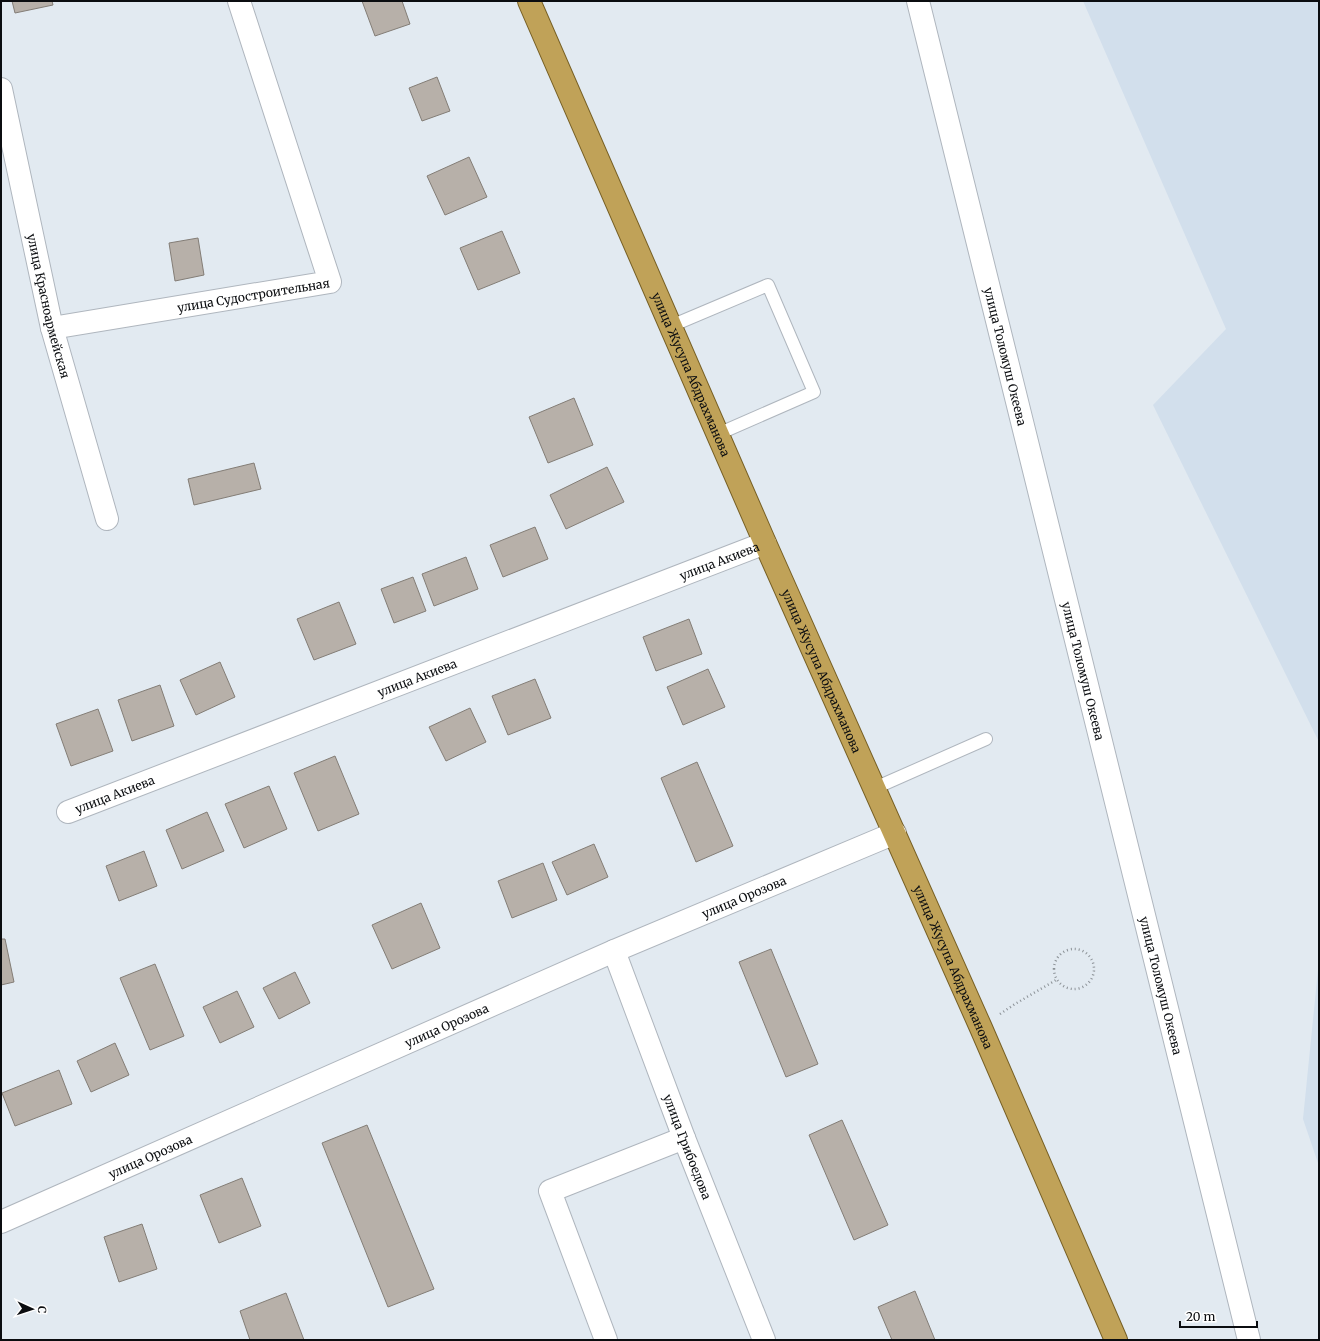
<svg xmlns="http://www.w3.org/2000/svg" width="1320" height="1341" viewBox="0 0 1320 1341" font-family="Merriweather,serif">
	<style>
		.built { fill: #d2dfec }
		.building { fill: #b7b0a9; stroke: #837d76 }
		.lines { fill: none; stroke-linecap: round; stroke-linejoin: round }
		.service-casing { stroke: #afb6be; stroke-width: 14 }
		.minor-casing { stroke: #afb6be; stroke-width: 24 }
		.tertiary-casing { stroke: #afb6be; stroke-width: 24 }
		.trunk-casing { stroke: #765f24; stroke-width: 24 }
		.path { stroke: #8c9297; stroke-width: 2.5; stroke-dasharray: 1 3; stroke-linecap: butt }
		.service { stroke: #fff; stroke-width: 12 }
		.minor { stroke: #fff; stroke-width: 22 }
		.tertiary { stroke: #fff; stroke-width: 22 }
		.trunk { stroke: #c0a258; stroke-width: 22 }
		.labels { text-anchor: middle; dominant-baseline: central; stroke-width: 4; stroke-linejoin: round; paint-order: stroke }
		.street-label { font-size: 12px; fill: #0b0d10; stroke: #fff }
	</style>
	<rect width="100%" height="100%" fill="#e2eaf1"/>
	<path class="built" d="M1083,1H1319V742L1153,405L1226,329Z
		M1319,960V1166L1303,1119Z"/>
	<path class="building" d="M12,1H52L53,5L15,13Z
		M362,1H402L410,24L375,36Z
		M437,77L450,111L422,121L409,88Z
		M469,157L487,197L445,215L427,176Z
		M502,231L520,273L478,290L460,248Z
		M198,238L204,275L175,281L169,243Z
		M574,398L593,445L548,463L529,417Z
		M254,463L261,489L194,505L188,479Z
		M607,467L624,502L566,529L550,495Z
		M535,527L548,559L503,577L490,545Z
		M466,557L478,589L434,606L422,574Z
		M413,577L426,611L394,623L381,589Z
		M339,602L356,644L314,660L297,619Z
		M689,619L702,654L656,671L643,637Z
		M220,662L235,697L196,715L180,680Z
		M708,669L725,707L683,725L667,687Z
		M535,679L551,718L508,735L492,696Z
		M160,685L174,726L132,741L118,700Z
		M470,708L486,742L446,761L429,727Z
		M98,709L113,751L71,766L56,724Z
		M335,756L359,814L318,831L294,773Z
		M697,762L733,846L696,862L661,778Z
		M269,786L287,829L244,848L225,804Z
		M207,812L224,851L182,869L166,830Z
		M594,844L608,877L567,895L552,862Z
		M144,851L157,886L119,901L106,866Z
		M543,863L557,900L512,918L498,881Z
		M421,903L440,948L392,969L372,925Z
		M1,939H5L14,982L1,985Z
		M771,949L818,1064L786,1077L739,962Z
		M155,964L184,1036L150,1050L120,978Z
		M295,972L310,1003L279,1019L263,988Z
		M237,991L254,1027L220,1043L203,1007Z
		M115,1043L129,1075L91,1092L77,1061Z
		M59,1070L72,1104L15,1126L2,1093Z
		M842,1120L888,1225L854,1240L809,1135Z
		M367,1125L434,1289L388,1307L322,1143Z
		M242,1178L261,1226L219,1243L200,1195Z
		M142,1224L157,1269L119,1282L104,1237Z
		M915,1291L935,1340H892L878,1307Z
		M286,1293L304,1340H250L240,1311Z"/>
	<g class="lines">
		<g class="service-casing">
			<path id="service" d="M671,326L768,285L814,392L718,434
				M875,788L986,739"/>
		</g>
		<g class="minor-casing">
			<g id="minor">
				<path id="s1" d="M1,89L52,328L107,519"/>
				<path id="s2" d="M52,328L330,282L239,1"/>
				<path id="s3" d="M68,812L765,543"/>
				<path id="s4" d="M614,951L684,1138L764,1340"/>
				<path id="s5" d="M1,1222L614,951L895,833"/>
				<path d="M606,1340L550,1191L684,1138"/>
			</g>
		</g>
		<g class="tertiary-casing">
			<g id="tertiary">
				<path id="s6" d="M918,1L1249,1340"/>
			</g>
		</g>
		<g class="trunk-casing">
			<g id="trunk">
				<path id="s7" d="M529,1L765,543L981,1028L1116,1340"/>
			</g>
		</g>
		<path class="path" d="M1054 969a20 20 0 1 1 40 0a20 20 0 1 1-40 0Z
			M1000,1014L1015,1004L1056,980"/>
		<use href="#service" class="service"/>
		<use href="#minor" class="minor"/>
		<use href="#tertiary" class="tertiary"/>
		<use href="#trunk" class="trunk"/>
	</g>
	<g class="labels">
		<g class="street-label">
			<text stroke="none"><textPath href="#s2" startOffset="204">улица Судостроительная</textPath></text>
			<text stroke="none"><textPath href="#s1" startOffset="222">улица Красноармейская</textPath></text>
			<text stroke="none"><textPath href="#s6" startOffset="366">улица Толомуш Океева</textPath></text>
			<text stroke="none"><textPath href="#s7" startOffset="407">улица Жусупа Абдрахманова</textPath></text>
			<text stroke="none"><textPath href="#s3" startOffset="698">улица Акиева</textPath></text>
			<text stroke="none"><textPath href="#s6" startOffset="690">улица Толомуш Океева</textPath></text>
			<text stroke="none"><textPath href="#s7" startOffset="731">улица Жусупа Абдрахманова</textPath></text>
			<text stroke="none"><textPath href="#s3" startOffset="374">улица Акиева</textPath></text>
			<text stroke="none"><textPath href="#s3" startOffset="50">улица Акиева</textPath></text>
			<text stroke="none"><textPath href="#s5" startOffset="811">улица Орозова</textPath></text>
			<text stroke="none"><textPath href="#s7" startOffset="1055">улица Жусупа Абдрахманова</textPath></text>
			<text stroke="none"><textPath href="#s6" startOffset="1014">улица Толомуш Океева</textPath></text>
			<text stroke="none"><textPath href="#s5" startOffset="487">улица Орозова</textPath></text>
			<text stroke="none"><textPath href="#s4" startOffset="209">улица Грибоедова</textPath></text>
			<text stroke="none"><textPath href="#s5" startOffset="163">улица Орозова</textPath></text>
		</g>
	</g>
	<rect width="1320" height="1341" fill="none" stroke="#0b0d10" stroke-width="4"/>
	<g transform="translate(32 1309) rotate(93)" stroke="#ffffff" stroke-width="3" paint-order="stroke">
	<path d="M0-3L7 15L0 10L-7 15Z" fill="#0b0d10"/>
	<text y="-6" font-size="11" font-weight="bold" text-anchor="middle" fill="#0b0d10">С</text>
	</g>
	<path d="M1180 1321v6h77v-6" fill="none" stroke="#0b0d10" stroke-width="2"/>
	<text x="1186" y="1321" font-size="12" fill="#0b0d10" stroke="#ffffff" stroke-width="3" paint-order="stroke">20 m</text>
</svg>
